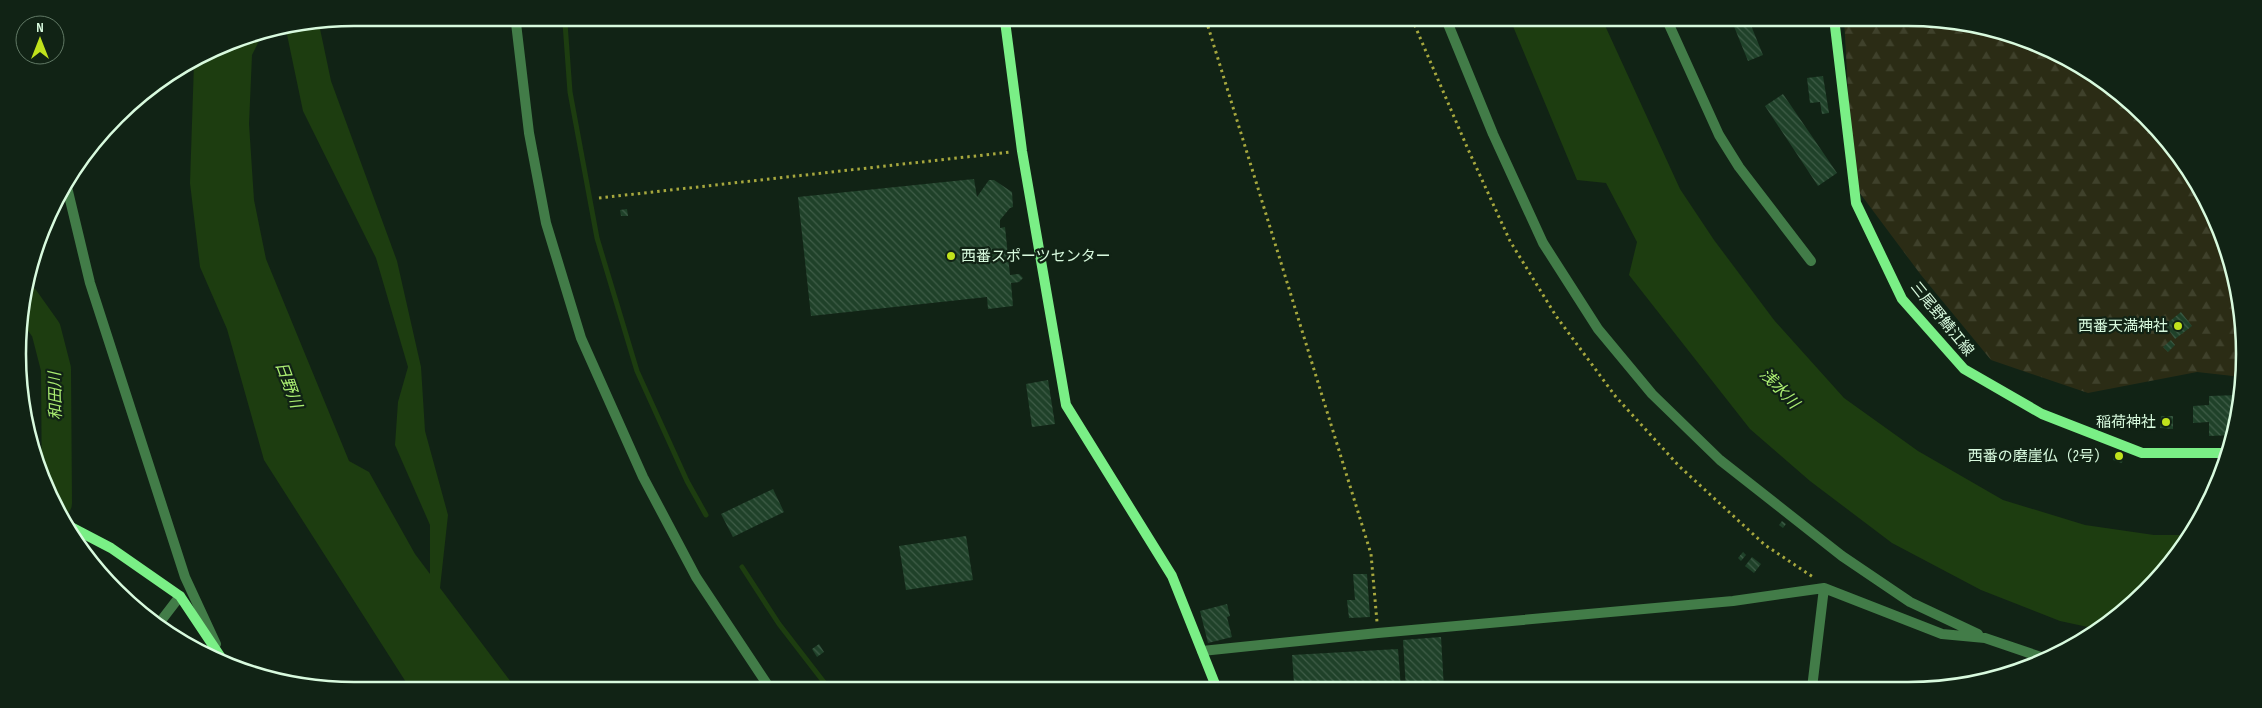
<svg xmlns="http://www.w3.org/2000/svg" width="2262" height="708" viewBox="0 0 2262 708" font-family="'Sofia Sans Condensed','Noto Sans JP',sans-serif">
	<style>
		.forest { fill: url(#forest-firs) }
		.water { fill: #1d3d10 }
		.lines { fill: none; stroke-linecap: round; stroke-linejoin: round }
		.stream { stroke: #1d3d10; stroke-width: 5 }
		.river { stroke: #1d3d10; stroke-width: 30 }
		.building { fill: url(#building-back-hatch) }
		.path { stroke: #a7a83e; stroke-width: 3; stroke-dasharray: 2.5 4; stroke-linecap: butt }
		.street { stroke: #427c48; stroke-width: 10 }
		.secondary { stroke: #7aef86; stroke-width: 10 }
		.poi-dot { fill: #c0e21c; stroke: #112315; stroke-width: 2 }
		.labels { text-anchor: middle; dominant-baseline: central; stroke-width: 4.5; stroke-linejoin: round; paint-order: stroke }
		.poi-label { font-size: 15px; fill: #d8fade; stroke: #112315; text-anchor: end }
		.street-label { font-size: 15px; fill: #d8fade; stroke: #112315 }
		.water-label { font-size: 16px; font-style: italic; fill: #abee72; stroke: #112315 }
		.rim { fill: none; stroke: #d8fade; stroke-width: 2.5 }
	</style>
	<defs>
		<pattern id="forest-firs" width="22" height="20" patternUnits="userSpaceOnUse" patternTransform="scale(1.25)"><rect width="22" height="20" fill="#2b2c15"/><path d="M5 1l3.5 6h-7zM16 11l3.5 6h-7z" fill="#3f412b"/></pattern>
		<pattern id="building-back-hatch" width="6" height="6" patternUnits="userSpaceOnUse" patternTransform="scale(1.25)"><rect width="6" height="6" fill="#1f4129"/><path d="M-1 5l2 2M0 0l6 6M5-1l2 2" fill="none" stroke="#3f5d48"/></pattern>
	</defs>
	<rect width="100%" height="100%" fill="#112315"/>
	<path class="forest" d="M1844,18C1878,18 1911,18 1945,21C1955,22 1966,22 1975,24C2014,34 2065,52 2097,76C2113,88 2132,102 2146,116C2212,183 2252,283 2242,377L2197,372L2088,393L1991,360L1921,275L1853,184Z"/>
	<path class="water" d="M1510,19H1602L1680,189L1714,240L1774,320L1844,398L1918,451L2003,500L2085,525L2154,535H2189L2130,607L2097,629L2060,621L1981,590L1892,543L1810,481L1750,429L1629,275L1637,242L1606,183L1577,180Z
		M289,24H319L331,81L397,261L421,367L425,431L448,515L440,588L517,690H411L264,460L227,329L200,267L190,183L194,63L225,43L264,31L252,55L249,124L254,200L266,259L349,461L369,472L415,554L430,574V525L395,445L398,402L408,367L376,258L303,111L285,25Z"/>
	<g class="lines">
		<path class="stream" d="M565,23L570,92L597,238L637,371L687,481L706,515
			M742,567L779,624L830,690"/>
		<path class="river" d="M24,299L46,330L56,369L57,503"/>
	</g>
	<path class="building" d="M1748,18L1763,55L1748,61L1733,24Z
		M1823,76L1829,113L1822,114L1820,102L1810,103L1807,78Z
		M1783,94L1837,173L1818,186L1765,106Z
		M974,179L977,197L989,180H994L1012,192L1013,207L1010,208L1000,220V228L1005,227L1010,275L1019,274L1023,278L1019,282L1011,283L1013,306L988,309L987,297L811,316L798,197Z
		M627,209L628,216H621L620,210Z
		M2181,312L2192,326L2175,339L2165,325Z
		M2171,340L2175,345L2168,352L2163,347Z
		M1048,380L1055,424L1032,427L1026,384Z
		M2240,395L2238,420L2232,435L2209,436V422L2193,423V406L2209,405V396Z
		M2161,416H2173V429L2160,428Z
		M2115,451L2124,453L2122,463L2113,460Z
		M773,489L784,512L733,537L721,514Z
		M1782,521L1786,524L1783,528L1779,525Z
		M966,536L973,580L906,590L899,546Z
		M1743,552L1746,555L1741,561L1738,558Z
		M1752,557L1761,564L1754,573L1745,566Z
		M1353,574H1367L1370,617L1349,618L1347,600H1355Z
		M1227,604L1230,616L1227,617L1232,637L1208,643L1200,611Z
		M1441,637L1444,689H1406L1403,640Z
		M819,644L824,652L817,657L812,649Z
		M1398,649L1401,689H1303V683H1294L1292,655Z"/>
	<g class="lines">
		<path class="path" d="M1412,19L1467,147L1510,241L1556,316L1616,397L1679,466L1765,545L1813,577
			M1206,20L1371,554L1377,622
			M599,198L1011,152"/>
		<path class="street" d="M1666,18L1719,135L1739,167L1811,261
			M1446,19L1493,134L1543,243L1598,329L1652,394L1720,460L1842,556L1910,602L1978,634
			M516,23L529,133L546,223L581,338L643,477L696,577L771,690
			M66,183L90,283L185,577L216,644
			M157,626L180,596
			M1202,651L1378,633L1733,601L1824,588L1942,634L1985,638L2047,659
			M1812,688L1824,588"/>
		<path class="secondary" d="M1834,18L1856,203L1902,299L1964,369L2042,414L2142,453H2225
			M1005,21L1022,151L1066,405L1172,576L1217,689
			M67,525L111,548L180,596L226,665"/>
	</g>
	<g class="poi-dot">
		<circle cx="951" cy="256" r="5"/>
		<circle cx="2178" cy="326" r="5"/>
		<circle cx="2166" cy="422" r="5"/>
		<circle cx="2119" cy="456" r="5"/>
	</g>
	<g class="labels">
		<g class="poi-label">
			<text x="961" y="256" text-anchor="start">西番スポーツセンター</text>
			<text x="2168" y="326">西番天満神社</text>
			<text x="2156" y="422">稲荷神社</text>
			<text x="2109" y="456">西番の磨崖仏（2号）</text>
		</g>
		<g class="street-label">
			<text transform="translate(1942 319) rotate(51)">三尾野鯖江線</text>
		</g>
		<g class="water-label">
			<text transform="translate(288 385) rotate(70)">日野川</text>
			<text transform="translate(1779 389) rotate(46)">浅水川</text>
			<text transform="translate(56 396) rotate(-91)">和田川</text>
		</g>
	</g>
	<path d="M0 0H2262V708H0ZM354 26H1908A328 328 0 0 1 2236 354V354A328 328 0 0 1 1908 682H354A328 328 0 0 1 26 354V354A328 328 0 0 1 354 26Z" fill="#112315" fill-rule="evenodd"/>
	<path class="rim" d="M354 26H1908A328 328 0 0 1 2236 354V354A328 328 0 0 1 1908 682H354A328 328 0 0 1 26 354V354A328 328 0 0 1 354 26Z"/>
	<g transform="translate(40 40)"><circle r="24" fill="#112315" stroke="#617965"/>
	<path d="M0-4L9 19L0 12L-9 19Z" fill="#c0e21c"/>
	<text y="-8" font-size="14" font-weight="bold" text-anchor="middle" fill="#d8fade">N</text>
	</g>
</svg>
